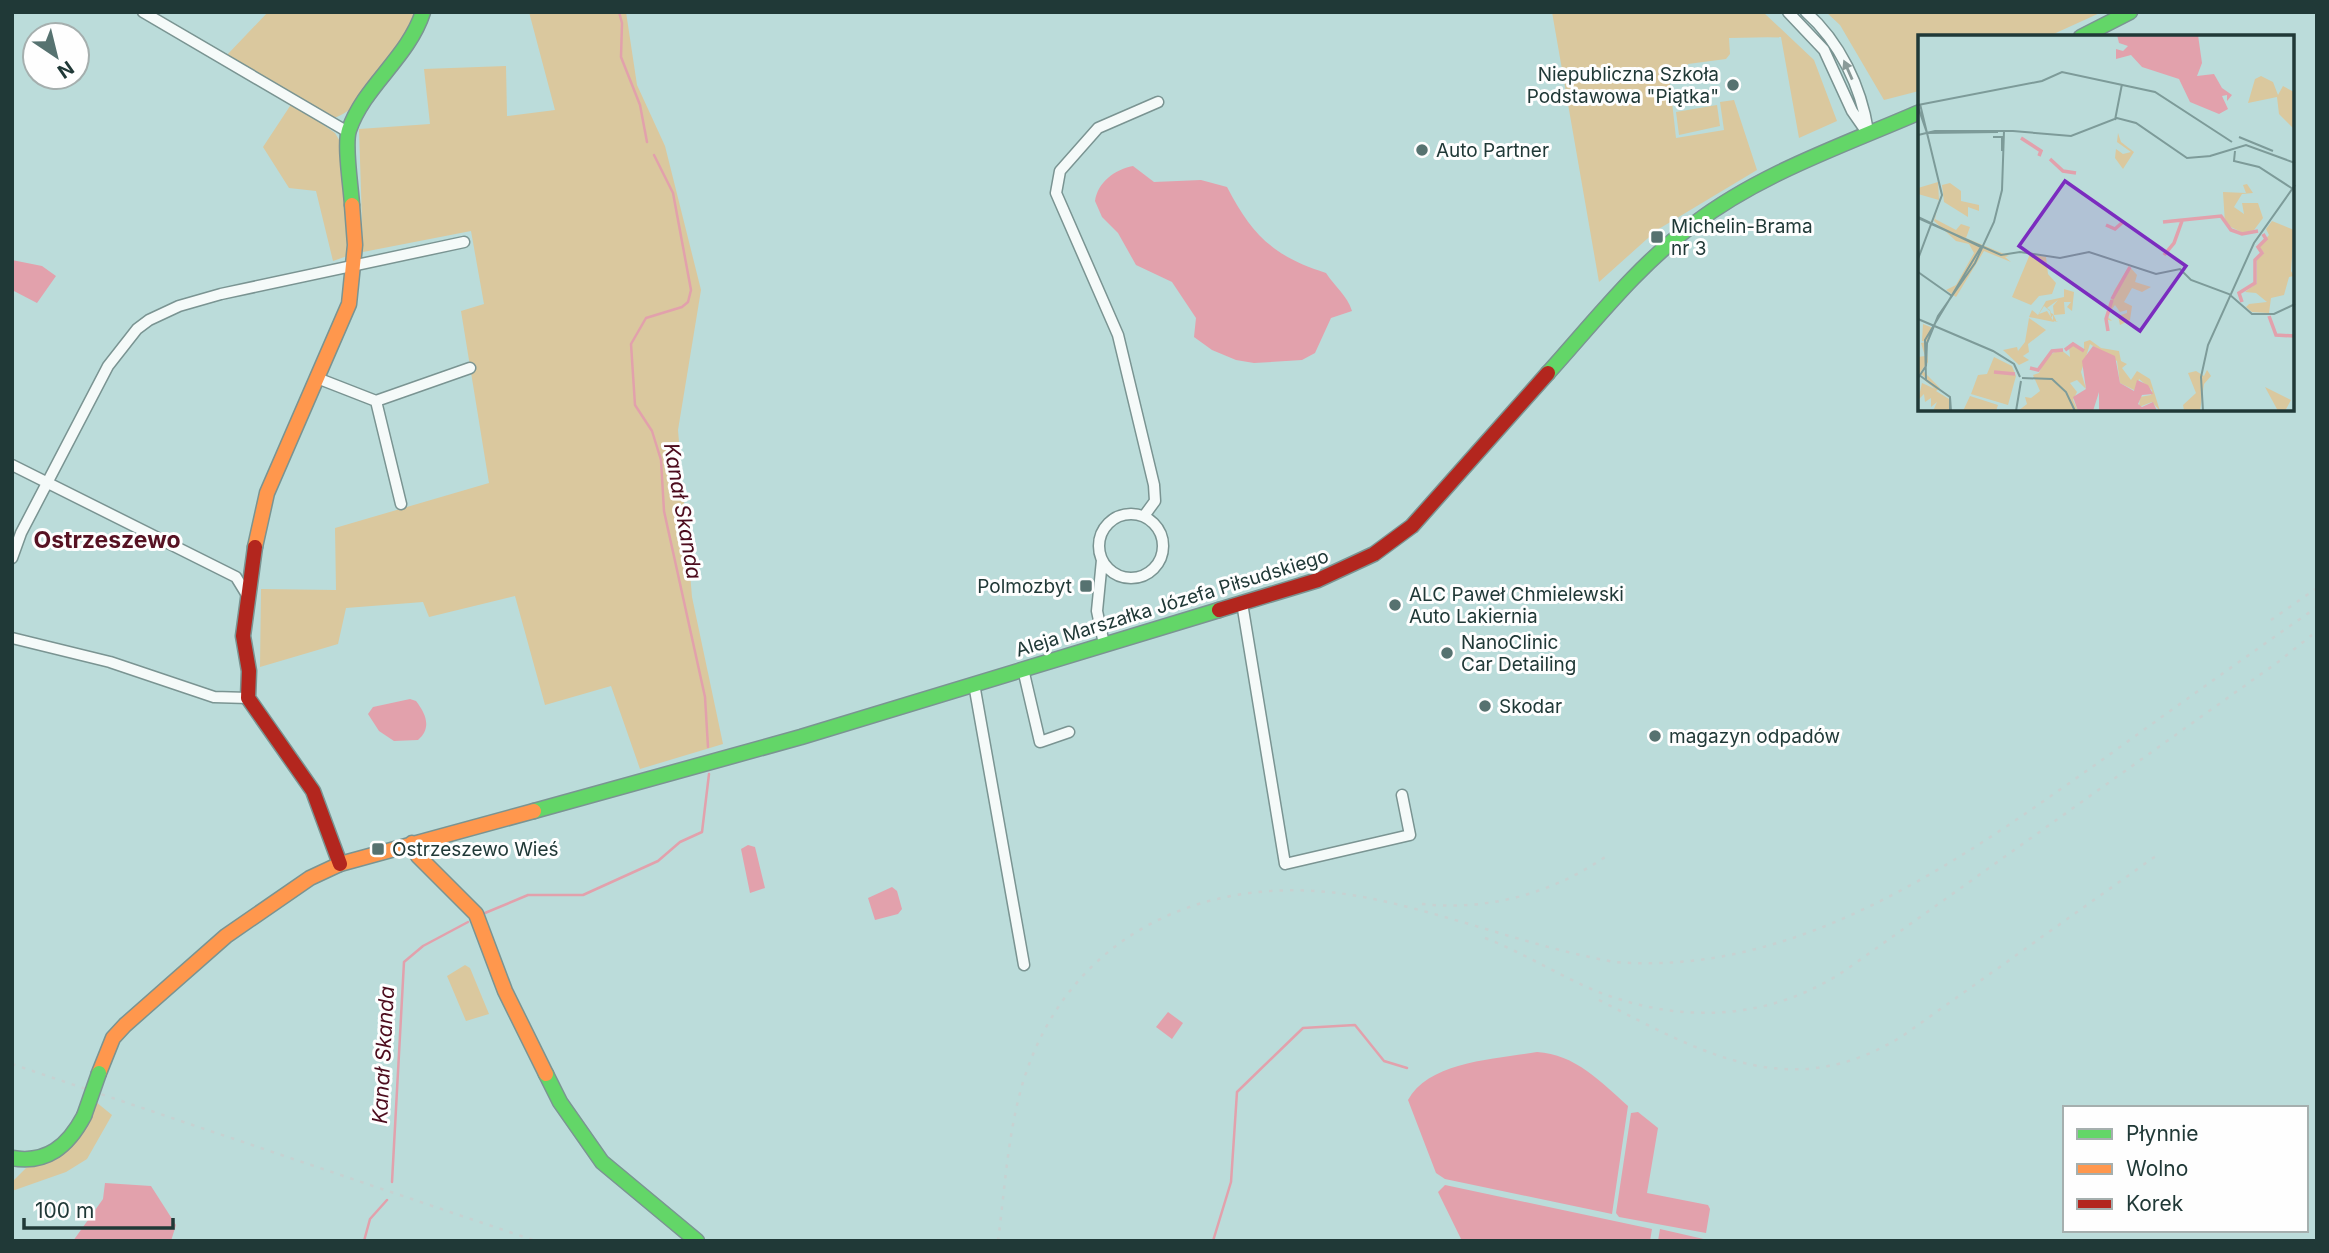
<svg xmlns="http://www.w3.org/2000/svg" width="2329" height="1253" viewBox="0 0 2329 1253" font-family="Inter,sans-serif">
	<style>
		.green { fill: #dac89e }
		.water { fill: #e2a1ac }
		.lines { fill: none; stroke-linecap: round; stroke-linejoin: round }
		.stream { stroke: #e2a1ac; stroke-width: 2.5 }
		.street-casing { stroke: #7a9492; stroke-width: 13 }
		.fast-casing { stroke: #7a9492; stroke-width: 17 }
		.slow-casing { stroke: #7a9492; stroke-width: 17 }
		.jam-casing { stroke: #7a9492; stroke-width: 17 }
		.street { stroke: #f5faf9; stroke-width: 10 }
		.fast { stroke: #63d668; stroke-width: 14 }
		.slow { stroke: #ff974d; stroke-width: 14 }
		.jam { stroke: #b3261e; stroke-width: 14 }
		.rail { stroke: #c7d1d1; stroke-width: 2.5; stroke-dasharray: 3.5 7; stroke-linecap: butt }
		.fast-bridge-casing { stroke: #7a9492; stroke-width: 17; stroke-linecap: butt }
		.fast-bridge { stroke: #63d668; stroke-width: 14 }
		.oneway { fill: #8a9a98 }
		.poi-dot { fill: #567270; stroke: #fefefe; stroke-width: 2.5 }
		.labels { text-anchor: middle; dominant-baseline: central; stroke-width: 6; stroke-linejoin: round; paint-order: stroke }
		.poi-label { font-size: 19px; fill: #203937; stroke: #fefefe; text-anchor: start }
		.street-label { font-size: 19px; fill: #203937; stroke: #fefefe }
		.water-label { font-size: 21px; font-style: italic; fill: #4d0c1d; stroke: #fefefe }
		.quarter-label { font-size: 23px; font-weight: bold; fill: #571223; stroke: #fefefe }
		.inset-river { fill: none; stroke: #e2a1ac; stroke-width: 3.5 }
		.inset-road { fill: none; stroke: #7d9b99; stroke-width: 2 }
		.view { fill: #7b2cbf; fill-opacity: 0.15; stroke: #7b2cbf; stroke-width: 3.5 }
		.inset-edge { fill: none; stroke: #203937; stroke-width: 3.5 }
	</style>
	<rect width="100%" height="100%" fill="#bbdcda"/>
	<path class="green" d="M268,12H416C406,44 365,111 331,119L226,56Z
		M529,12H626L637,85L665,146L701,290L678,430L692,597L723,744L640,769L611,686L545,705L515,596L429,617L423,602L346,608L338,644L260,667L261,589L336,590L335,528L489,483L461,311L484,304L471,231L363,252L359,129L430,124L424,69L506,66L507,116L555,110Z
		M1552,12H1763L1814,60L1837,121L1799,138L1781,37L1729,38L1730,54L1726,59L1688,64V72L1669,75L1676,138L1724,130L1720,102L1734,100L1757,170L1657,230L1599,282Z
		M1826,12H2102L2047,37H1920L1919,91L1884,100L1840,25Z
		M292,103L335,133L347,153L350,255L333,261L316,191L289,188L263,147Z
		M1717,105L1720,126L1679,135L1676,112Z
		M465,965L470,968L489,1014L466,1021L447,976Z
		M96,1102L112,1115L87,1159L66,1172L12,1191V1182L26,1168L56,1158Z"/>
	<path class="water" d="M1133,166L1154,182L1201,180L1227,187C1252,235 1273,256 1326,273C1335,287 1347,295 1352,311L1331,318L1315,353L1302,360L1254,363L1236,360L1212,350L1194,337L1196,318L1172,282L1136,265L1118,233L1102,217L1095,201C1098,182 1114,170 1133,166Z
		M12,260L42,266L56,276L37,303L12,290Z
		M410,699L416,701C426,714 432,728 418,740L394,741L379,731L368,714L373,707Z
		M748,845L755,847L765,888L750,893L741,849Z
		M892,887L897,891L902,909L898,914L875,920L868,898Z
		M1168,1012L1183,1023L1172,1039L1156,1027Z
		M1537,1052C1575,1054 1601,1082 1628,1106L1612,1214L1445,1179L1436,1173L1408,1100C1429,1061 1497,1059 1537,1052Z
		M1638,1112L1658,1128L1647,1193L1708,1205L1710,1209L1706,1233L1619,1217L1616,1213L1631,1113Z
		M105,1183L151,1186L176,1225L171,1241H73L103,1199Z
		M1445,1185L1652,1229L1650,1241H1462L1438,1192Z
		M1660,1229L1708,1240V1241H1658Z"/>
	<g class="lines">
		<path class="stream" d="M619,12L622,23L621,57L640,105L647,142
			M654,155L673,193L691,290L688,302L682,307L646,318L631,344L635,405L652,431L661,460L664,511L705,697L708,747
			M485,913L528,895H583L658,861L680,842L702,832L709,774
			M392,1182L404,962L423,946L468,922
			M364,1241L370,1219L387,1200
			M1213,1241L1231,1182L1237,1092L1303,1028L1355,1025L1384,1061L1407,1068"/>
		<g class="street-casing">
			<path id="street" d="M143,12L348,132
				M1788,12L1824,50L1852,111L1868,134
				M1806,12C1840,42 1861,87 1868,131
				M317,378L376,401L470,368
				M376,401L401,504
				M12,465L236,577L247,595
				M1099 546a32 32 0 1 1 64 0a32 32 0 1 1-64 0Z
				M1144,516L1155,501L1154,485L1118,335L1056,193L1060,171L1098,128L1158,102
				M12,558L21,533L108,366L137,329L149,320L179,306L221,294L464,242
				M1102,560L1097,611L1104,644
				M1242,603L1285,864L1410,835L1402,795
				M12,638L110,662L214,697L248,698
				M1023,669L1040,742L1069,732
				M974,684L1024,965"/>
		</g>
		<g class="fast-casing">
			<path id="fast" d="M2081,37L2130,12
				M352,205C351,186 344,145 349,130C364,86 408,58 423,12
				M1548,373C1594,322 1638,265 1694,224C1761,173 1844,145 1920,112
				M534,811L801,737L1219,610
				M546,1074L560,1102L602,1162L697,1241
				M12,1158C47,1164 68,1146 84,1116"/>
		</g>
		<g class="slow-casing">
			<path id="slow" d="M255,547L267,493L349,304L355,245L352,205
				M412,843L418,856L476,914L505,991L546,1074
				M99,1073L113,1038L125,1025L226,936L310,878L340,864L534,811"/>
		</g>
		<g class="jam-casing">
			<path id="jam" d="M255,547L243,636L249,671L248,698L313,791L340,864
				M1219,610L1318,580L1374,554L1412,526L1548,373"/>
		</g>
		<use href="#street" class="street"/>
		<use href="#fast" class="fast"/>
		<use href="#slow" class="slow"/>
		<use href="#jam" class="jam"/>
		<path class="rail" d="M2271,620L2317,588
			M1422,904C1487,911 1551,894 1605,857
			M1485,938C1524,953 1558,975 1596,991C1682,1025 1773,1021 1850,967L2278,662L2312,635
			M1599,1000C1702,1053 1792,1106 1904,1035L2160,853
			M12,1064L536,1241
			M998,1241C1005,1187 1008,1130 1024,1079C1072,928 1216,869 1363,897C1448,913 1529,947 1615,962C1801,977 1965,857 2109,755C2178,705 2247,656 2317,607"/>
		<g class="fast-bridge-casing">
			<path id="fast-bridge" d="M84,1116L99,1073"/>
		</g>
		<use href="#fast-bridge" class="fast-bridge"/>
	</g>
	<defs><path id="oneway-solid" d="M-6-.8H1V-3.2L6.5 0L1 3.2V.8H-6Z" transform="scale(1.75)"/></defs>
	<use class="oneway" href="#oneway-solid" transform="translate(1848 70) rotate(-114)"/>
	<g class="poi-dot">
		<circle cx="1733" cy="85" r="7"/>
		<circle cx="1422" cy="150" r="7"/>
		<rect x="1650" y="230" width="14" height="14" rx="3.5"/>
		<rect x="1079" y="579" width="14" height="14" rx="3.5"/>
		<circle cx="1395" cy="605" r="7"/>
		<circle cx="1447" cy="653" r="7"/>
		<circle cx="1485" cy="706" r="7"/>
		<circle cx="1655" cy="736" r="7"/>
		<rect x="371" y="842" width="14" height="14" rx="3.5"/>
	</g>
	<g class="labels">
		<g class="poi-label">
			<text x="1719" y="74" text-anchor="end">Niepubliczna Szkoła<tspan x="1719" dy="22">Podstawowa "Piątka"</tspan></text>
			<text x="1436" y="150">Auto Partner</text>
			<text x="1671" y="226">Michelin-Brama<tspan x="1671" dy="22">nr 3</tspan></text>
			<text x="1072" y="586" text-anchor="end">Polmozbyt</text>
			<text x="1409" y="594">ALC Paweł Chmielewski<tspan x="1409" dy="22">Auto Lakiernia</tspan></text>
			<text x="1461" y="642">NanoClinic<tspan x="1461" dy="22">Car Detailing</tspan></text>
			<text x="1499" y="706">Skodar</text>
			<text x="1669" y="736">magazyn odpadów</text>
			<text x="392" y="849">Ostrzeszewo Wieś</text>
		</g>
		<g class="street-label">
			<text transform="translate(1172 603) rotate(-17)">Aleja Marszałka Józefa Piłsudskiego</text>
		</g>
		<g class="water-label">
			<text transform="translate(683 511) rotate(80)">Kanał Skanda</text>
			<text transform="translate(383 1055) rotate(-87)">Kanał Skanda</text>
		</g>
		<g class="quarter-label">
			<text x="107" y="540">Ostrzeszewo</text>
		</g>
	</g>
	<g transform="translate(1918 35)">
		<rect width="376" height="376" fill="#bbdcda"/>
		<path d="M343,41L355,47L360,60L365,51L376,57L375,93L361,79L359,62L330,68L337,44ZM200,98L203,107L216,117L205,134L197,123L198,114L205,119L213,117L199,107ZM20,147L21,165L0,159V153ZM32,148L43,156V166L61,170V176L50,172V182L26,167L24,150ZM329,149L335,158L324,159L316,172L326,179L324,168H340L345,183L336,195L325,198L307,189L305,157L328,158L325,150ZM23,153L17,184L38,195L43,189L52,192L48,203L91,221L87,222L93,227L66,216L38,262L28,255L38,250L56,218L51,209L38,206L16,186ZM354,186L376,195L373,236L376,241L371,242L366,260L353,263L351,278L334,277L328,272L331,269L349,267L338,258L327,257L339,248V225L346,218L341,212L351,200L348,194ZM112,219L128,222L130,239L138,248L134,259L121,261L113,270L94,262ZM211,231L219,240L217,247L233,252L224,257L214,253L206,267L214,271L212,285L202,290L200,281L209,278V275L202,277L197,270L189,281L194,286L187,284L196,256ZM146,254L156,257L154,276L149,272L153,267H146L147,279L136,280L135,271L140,265L129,273L132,275L133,278L135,279L138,285V286L140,287L135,286V280L133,283L132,276L126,271L121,279L129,276L136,287L111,282L114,275L120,280L128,266L146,262ZM111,283L128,295L110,309L111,317L105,321L111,325L101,330L85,315L99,312L100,316L107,307ZM5,289L15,293L8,308L10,327L5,336L22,353L18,356L31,364V376H15L19,367L13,372V363L7,367L6,359L0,365L4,348L17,354L3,342L14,349L3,339L7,330L0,341V322L7,321L3,308L8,307L4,306ZM172,305L183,313L201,316L203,326L209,329L204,333L213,345L219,336L232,344L242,376L234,367L221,372L222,362L233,360L234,355L221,344L218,356L202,348L199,326L172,309L163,337L168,354L159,345L152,348L159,357L155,365L160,376H100L109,369L107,362L113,363L122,356L115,340L121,338L127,323L142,314L152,322L151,312L156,309L166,315V307ZM76,322L94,331L98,341L90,370L53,359L60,340L69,339ZM289,335L293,341L286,349L282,376L266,375L265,370L278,358L270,338L278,336L286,341ZM347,352L373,365L367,376H360ZM52,361L80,370L78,376H45Z" fill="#dac89e"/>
		<path d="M199,0H280L284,28L279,41L296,39L304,53L314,60L309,66V60L304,61L310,74L301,79L272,67L261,44L224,32L213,20L198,24V14L205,16L210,11L201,8ZM175,311L197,321L202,348L216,356L219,345L230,350L235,359L224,360L220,369L224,372L235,367L239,376L181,375V357L175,376H160L155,362L168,354L164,326Z" fill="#e2a1ac"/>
		<path class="inset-river" d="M103,103L123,116L121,121M132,124L145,136L158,138M245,187L303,181L313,195L324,199L340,196M188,190L197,194L206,186M246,220L256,208L264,186M194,264L212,232M324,267L321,258L337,248V225L344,218L340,212L348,204L345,199M351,281L358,300L377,301M190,296L188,284L194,265M147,315L155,309L166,316M112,333L120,335L134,316L145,315M76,337L97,339"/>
		<path class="inset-road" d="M0,70L124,46L144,37L237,57L314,107M0,72L9,98L80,97M197,85L204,49M0,100L17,96H95L153,101L199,83L218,88L269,123L293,121M75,102H84V116M321,102L355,116M317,116L316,126L341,132L375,154M292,121L328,110L377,128M0,182L63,212L7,305L8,345L32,362V376M0,183L83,220L102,217L142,223L171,217L238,239L262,234L273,245L311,259L334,279H356L377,269M0,224L24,160L2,69M0,237L34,261M0,284L75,316L96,329L102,342M1,340L32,362L33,376M0,343L8,331L9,308L20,281L57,228L76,187L84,155L86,96M104,343L134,344L148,357L157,376M98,376L103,346M285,376L283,342L290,310L336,208L377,150"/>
		<path class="view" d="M147,146L268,231L222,296L101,211Z"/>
		<rect width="376" height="376" class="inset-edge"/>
	</g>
	<rect width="2329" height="1253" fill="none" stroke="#203937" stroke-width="28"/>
	<rect x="2063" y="1106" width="245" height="126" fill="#fefefe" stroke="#a5afae" stroke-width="2"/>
	<rect x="2077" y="1129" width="35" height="10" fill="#63d668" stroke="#a5afae" stroke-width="2"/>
	<text x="2126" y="1141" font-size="21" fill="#203937">Płynnie</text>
	<rect x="2077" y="1164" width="35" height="10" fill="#ff974d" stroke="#a5afae" stroke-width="2"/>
	<text x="2126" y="1176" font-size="21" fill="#203937">Wolno</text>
	<rect x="2077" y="1199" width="35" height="10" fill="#b3261e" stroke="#a5afae" stroke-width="2"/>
	<text x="2126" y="1211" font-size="21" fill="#203937">Korek</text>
	<g transform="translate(56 56) rotate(145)"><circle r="33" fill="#fefefe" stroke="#a5afae" stroke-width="2"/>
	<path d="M0-5L12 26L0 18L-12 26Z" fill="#567270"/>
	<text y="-10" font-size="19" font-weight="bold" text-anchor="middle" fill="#203937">N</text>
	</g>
	<path d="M24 1218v10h149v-10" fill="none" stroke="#203937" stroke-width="3.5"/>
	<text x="35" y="1218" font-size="21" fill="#203937" stroke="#fefefe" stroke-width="5" paint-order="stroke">100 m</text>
</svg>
